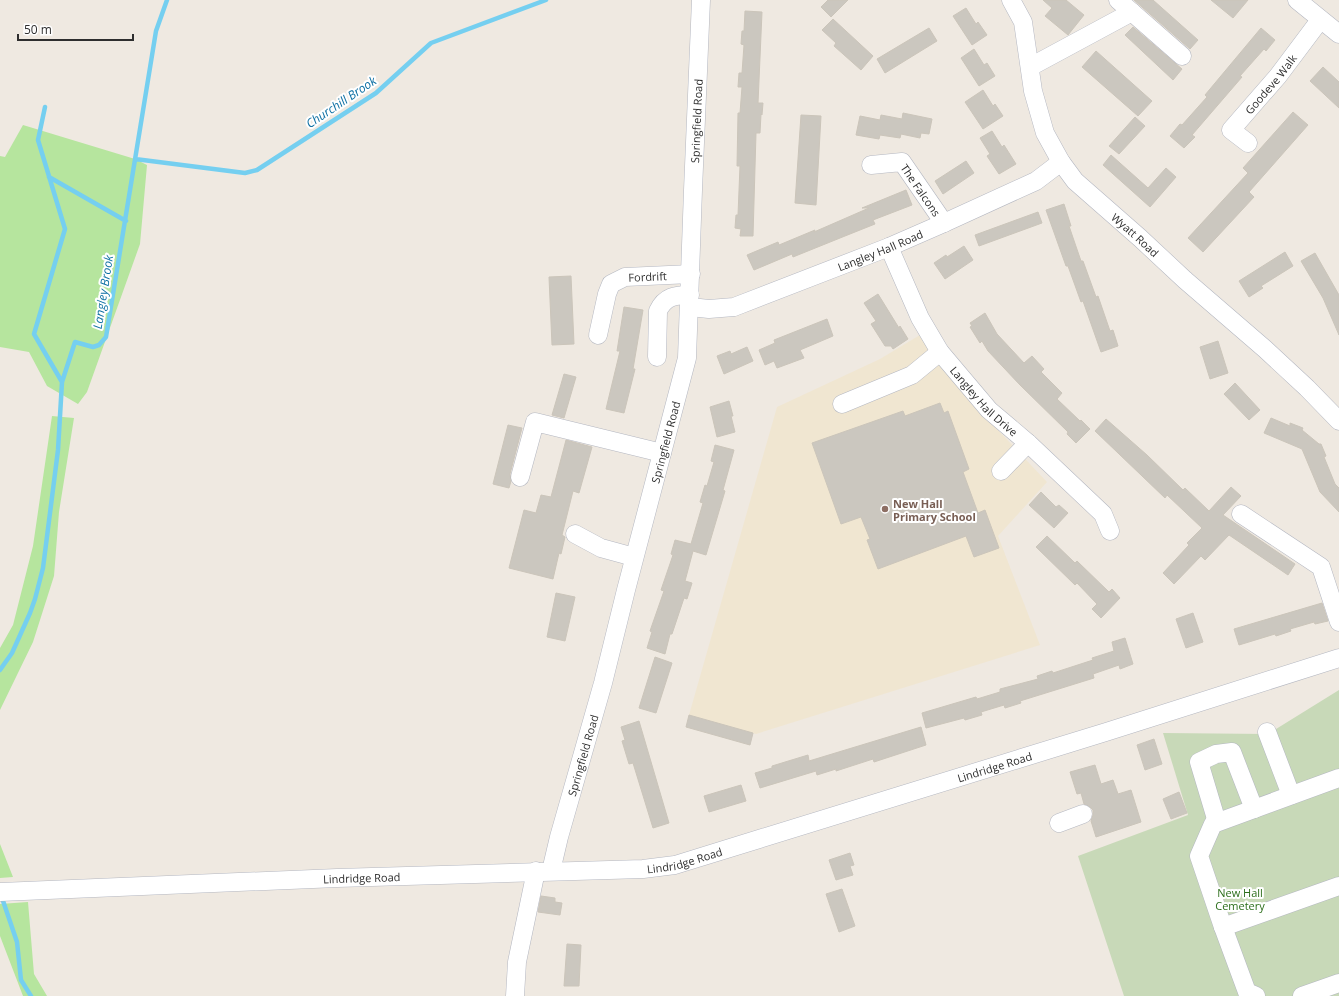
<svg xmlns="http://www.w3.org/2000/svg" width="1339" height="996" viewBox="0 0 1339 996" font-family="'Open Sans',sans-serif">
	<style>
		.education { fill: #f0e6d1 }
		.green { fill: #b6e59e }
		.cemetery { fill: #c8d9b8 }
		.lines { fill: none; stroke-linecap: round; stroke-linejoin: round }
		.stream { stroke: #75cff0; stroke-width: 4.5 }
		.building { fill: #cbc7bf; stroke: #cbc5ba }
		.minor-casing { stroke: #b4b7c1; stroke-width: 19 }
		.minor { stroke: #fff; stroke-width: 18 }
		.education-dot { fill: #8d6e63; stroke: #fff; stroke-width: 1.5 }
		.labels { text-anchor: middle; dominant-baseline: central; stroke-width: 4; stroke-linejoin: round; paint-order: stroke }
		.street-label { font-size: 11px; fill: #2e2e2e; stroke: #fff }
		.education-label { font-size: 11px; font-weight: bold; fill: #785e54; stroke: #fff; text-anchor: start }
		.park-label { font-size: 11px; fill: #2c6e1b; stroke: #fff }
		.water-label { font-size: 12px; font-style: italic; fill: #0d6fa3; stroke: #fff }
	</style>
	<rect width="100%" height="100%" fill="#efe9e1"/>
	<path class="education" d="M920,335L940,365L961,391L1047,482L998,536L1040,645L756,734L689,715L777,407L880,359Z"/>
	<path class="green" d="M23,125L135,159L147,165L140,244L87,392L78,404L47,386L29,352L0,347V156L5,157Z
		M52,416L74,418L59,512L54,576L33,642L0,710V648L13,625L33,546Z
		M0,844L13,877L0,878Z
		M28,902L34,974L47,996H23L0,936V904Z"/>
	<path class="cemetery" d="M1339,690V996H1124L1078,856L1188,815L1163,733L1268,734Z"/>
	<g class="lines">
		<path class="stream" d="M45,107L38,140L65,229L34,334L62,382
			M135,159L245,173L257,170L376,93L431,43L546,0
			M49,177L126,221
			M0,670L12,653L30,613L35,599L43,568L58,450L62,382L75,342L93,347L99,345L106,337L156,31L167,0
			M1,895L17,942L21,980L31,996"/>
	</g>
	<path class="building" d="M828,0H848L831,17L821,7Z
		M1043,0H1066L1084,15L1068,35L1045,16L1052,8Z
		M1134,0H1153L1198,40L1190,49Z
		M1211,0H1248L1233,18Z
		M966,8L976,24L978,22L987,35L972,45L953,16Z
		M745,11L762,12L758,103H763L762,115L761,114L760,133H756L753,236H740L741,229L735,228L736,215H738L740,166H737L738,113H740L742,87H738L739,73H742L744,45L741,44L742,31H744Z
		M833,19L873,56L861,70L834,46L836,43L822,30Z
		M1133,27L1182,69L1173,80L1125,35Z
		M929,28L937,41L885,73L877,59Z
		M1261,28L1275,40L1266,51L1264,49L1240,76L1242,77L1192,135L1195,137L1184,148L1170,136L1180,124L1182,125L1207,97L1205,95Z
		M974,49L984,65L987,63L995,76L979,86L961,58Z
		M1096,51L1152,101L1138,116L1082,67Z
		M1323,67L1339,82V108L1310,81Z
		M983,90L993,106L995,104L1003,116L983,129L965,102Z
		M1293,112L1308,125L1249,192L1254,197L1203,252L1188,238L1248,173L1243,168Z
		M903,113L932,119L929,134L921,133L920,138L901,134L900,138L880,135L879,139L856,135L860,116L880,120L881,115L902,119Z
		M801,115L821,116L816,205L795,203Z
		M1135,117L1145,126L1119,154L1109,146Z
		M992,131L1002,147L1004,145L1016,164L999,174L987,156L990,154L980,138Z
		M1111,155L1148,188L1166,168L1176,177L1150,207L1103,165Z
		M966,161L974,173L943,194L935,181Z
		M906,190L912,205L873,220L875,224L845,236L793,257L792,254L754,270L747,255L778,242L779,245L815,230L814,232L869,208H862Z
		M1064,204L1071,226H1069L1081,261H1083L1096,297L1098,296L1110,331L1113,330L1118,346L1101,352L1083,301L1081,302L1068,266H1066L1046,210Z
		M1038,212L1042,223L979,246L975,235Z
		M964,246L973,260L945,279L934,263L946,255L947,257Z
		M1285,252L1293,266L1261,286L1263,288L1249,297L1239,281Z
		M1315,253L1339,295V335L1323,298L1301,261Z
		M571,276L574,344L552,345L549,277Z
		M878,294L899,328L900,326L908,339L893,349L891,346H885L871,324L876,321L864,303Z
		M624,307L643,310L633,369H635L624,413L606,409L620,351H617Z
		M985,313L997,334L1024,363L1032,356L1044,369L1041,372L1062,393L1057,399L1080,421L1081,420L1090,429L1076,443L1067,434L1068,432L1020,385L988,351L982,341L980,343L970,327L972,326L970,323Z
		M827,319L833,336L800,350L804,358L777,368L774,361L765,365L759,350L775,343L774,340Z
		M1218,341L1228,373L1210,379L1200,347Z
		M747,347L753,361L724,374L717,356L730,351L731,354Z
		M564,374L576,377L564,418L552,415Z
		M1235,383L1260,410L1249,420L1224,394Z
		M729,401L733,416H731L735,432L717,437L710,407Z
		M940,403L944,413L948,411L969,469L963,472L978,513L985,510L999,548L974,557L966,536L878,569L867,540L870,539L861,517L841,524L812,443L903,411L905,416Z
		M1271,418L1290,426V423L1303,428L1302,430L1319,444H1321L1326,456L1324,457L1335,484L1339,488V512L1320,492L1302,449L1264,433Z
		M1106,419L1147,455L1183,490L1185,488L1209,511L1231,487L1241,496L1223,515L1295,564L1288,575L1229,535L1205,560L1201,556L1174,584L1163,573L1189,545L1187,543L1202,528L1167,495L1165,498L1095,431Z
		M508,425L522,428L510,474L511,481L509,488L493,484Z
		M566,440L592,447L579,493L573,491L562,535L565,537L561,554L559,553L553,579L509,568L524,510L536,513L541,495L551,497Z
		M715,445L734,450L723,490L725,491L706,555L693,551L685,581L692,583L687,599L684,598L672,634H670L665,654L647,648L652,632L650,631L664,591L661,590L673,555L671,554L675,540L691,544L703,503L700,502L705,485L707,486L714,462L711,461Z
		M1041,492L1056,507L1059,505L1068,513L1054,528L1029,505Z
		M1047,536L1075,563L1077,561L1109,592L1112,589L1120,598L1101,618L1092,609L1097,604L1077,583L1075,585L1036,547Z
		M556,593L575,597L565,641L547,637Z
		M1322,603L1328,621L1315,624L1314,622L1290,629L1291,631L1276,636L1275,634L1239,645L1234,629Z
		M1193,613L1203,642L1186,648L1176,619Z
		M1125,638L1133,664L1120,669L1119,665L1093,674L1094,678L1020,701L1021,703L1005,708L1004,705L981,712L982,715L965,720L964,718L926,728L922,713L976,697L977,699L1000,692V689L1038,679L1037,676L1052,671L1053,673L1093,660L1092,658L1114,651L1112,642Z
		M655,657L672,663L656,713L639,708Z
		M689,715L753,733L750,745L686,727Z
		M639,721L669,823L653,828L633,763L629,764L622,741L625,740L621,727Z
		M921,727L926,745L874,762L873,759L836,771V769L817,775L816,771L760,788L755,773L772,768V766L808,755L809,761Z
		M1154,739L1162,764L1145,770L1137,745Z
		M1095,765L1101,784L1113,780L1118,794L1131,790L1141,822L1096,837L1091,821L1093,815V810L1089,806L1084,804L1081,793L1077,794L1070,772Z
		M741,785L746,801L709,812L704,796Z
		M1179,792L1187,813L1171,819L1163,799Z
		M850,853L854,865L850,866L853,875L836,880L829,860Z
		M842,889L855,926L839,932L826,894Z
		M541,896L555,898V902L562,903L560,915L538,912Z
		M567,944L581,945L579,986H564Z"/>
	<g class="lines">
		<g class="minor-casing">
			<g id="minor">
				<path id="s1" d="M1011,0L1023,22L1033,91L1045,133L1061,162L1075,181L1140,238L1185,280L1265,349L1307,388L1339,421"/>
				<path d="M1118,0L1182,56"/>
				<path d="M1297,0L1339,34"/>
				<path d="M1030,67L1132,12"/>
				<path id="s2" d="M1248,143L1231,130L1278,76L1320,20"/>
				<path id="s3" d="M871,165L902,162L944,223"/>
				<path id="s4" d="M889,247L920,318L940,352L989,410L1028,443L1103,514L1110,531"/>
				<path id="s5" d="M690,307L709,309L734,307L889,247L944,223L1036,181L1061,162"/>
				<path id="s6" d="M598,335L607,294L611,284L625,277L691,274"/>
				<path d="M657,357L658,311C665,296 676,295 690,295"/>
				<path d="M842,404L912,375L940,352"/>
				<path d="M1001,471L1028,443"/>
				<path d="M520,477L535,422L662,453"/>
				<path d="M1241,514L1321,567L1339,622"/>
				<path d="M575,534L601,548L634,557"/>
				<path d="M1267,732L1291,795"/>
				<path d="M1217,822L1199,762L1216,754L1232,752L1254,809"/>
				<path d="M1059,823L1083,814"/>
				<path id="s7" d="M551,871L559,837L603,683L626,590L687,358L693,190L701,0"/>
				<path id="s8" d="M0,892L337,878L643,869L675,865L1106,732L1339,658"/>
				<path d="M1223,927L1339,886"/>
				<path d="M515,996L517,962L536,871"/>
				<path d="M1256,996L1247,992L1223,927L1199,856L1213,824L1339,778"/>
				<path d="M1302,996L1339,983"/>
			</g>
		</g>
		<use href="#minor" class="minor"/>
	</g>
	<circle class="education-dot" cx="885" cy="509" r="4"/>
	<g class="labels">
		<g class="street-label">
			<text stroke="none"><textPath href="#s2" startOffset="82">Goodeve Walk</textPath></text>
			<text stroke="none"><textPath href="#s7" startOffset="768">Springfield Road</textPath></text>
			<text stroke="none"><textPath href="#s3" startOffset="65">The Falcons</textPath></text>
			<text stroke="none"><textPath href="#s1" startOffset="276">Wyatt Road</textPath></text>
			<text stroke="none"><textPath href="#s5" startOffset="201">Langley Hall Road</textPath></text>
			<text stroke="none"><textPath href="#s6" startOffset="91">Fordrift</textPath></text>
			<text stroke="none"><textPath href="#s4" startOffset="183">Langley Hall Drive</textPath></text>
			<text stroke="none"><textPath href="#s7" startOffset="444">Springfield Road</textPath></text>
			<text stroke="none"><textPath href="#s7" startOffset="120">Springfield Road</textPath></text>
			<text stroke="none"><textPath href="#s8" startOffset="1010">Lindridge Road</textPath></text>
			<text stroke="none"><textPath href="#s8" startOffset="686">Lindridge Road</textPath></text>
			<text stroke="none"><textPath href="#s8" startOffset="362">Lindridge Road</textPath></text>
		</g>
		<g class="education-label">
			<text x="893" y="503">New Hall<tspan x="893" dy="13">Primary School</tspan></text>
		</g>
		<g class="park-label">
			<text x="1240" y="892">New Hall<tspan x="1240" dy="13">Cemetery</tspan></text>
		</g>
		<g class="water-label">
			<text transform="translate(341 102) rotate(-34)">Churchill Brook</text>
			<text transform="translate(103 292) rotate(-81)">Langley Brook</text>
		</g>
	</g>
	<path d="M18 34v6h115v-6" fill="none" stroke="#2e2e2e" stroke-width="2"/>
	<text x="24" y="34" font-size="12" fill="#2e2e2e" stroke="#ffffff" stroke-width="3" paint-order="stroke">50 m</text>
</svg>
